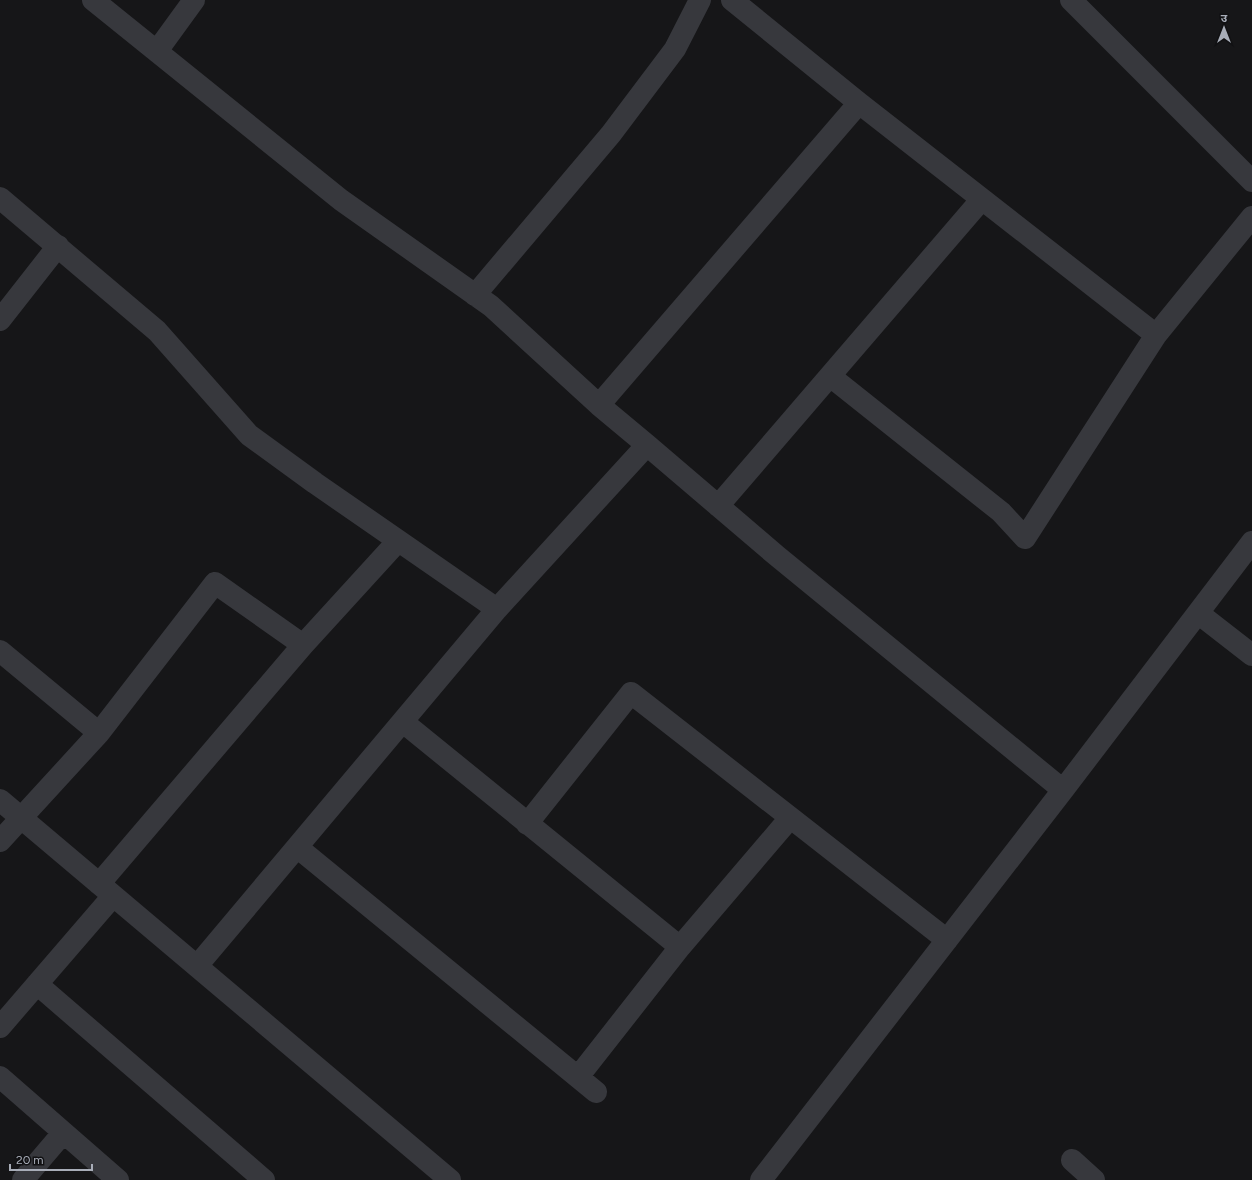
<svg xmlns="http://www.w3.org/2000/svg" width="1252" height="1180" viewBox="0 0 1252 1180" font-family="Figtree,'Noto Sans Devanagari',sans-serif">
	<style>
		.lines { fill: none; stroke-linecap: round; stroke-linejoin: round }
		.minor { stroke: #37383d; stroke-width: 22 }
	</style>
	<rect width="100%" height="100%" fill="#161618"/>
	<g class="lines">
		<path class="minor" d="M93,0L341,200L491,306L599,405L647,445L777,556L1063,790
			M732,0L859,103L1156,335L1025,538L1001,512L830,376
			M1071,0L1252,181
			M157,51L194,0
			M0,198L157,331L249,435L315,483L497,609
			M475,295L611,134L675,49L700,0
			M0,320L58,246
			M1156,335L1252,217
			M599,405L859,103
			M718,506L982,199
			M1198,613L1252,655
			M0,651L99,733L0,841
			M403,722L680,947
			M99,733L215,583L303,645L398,541
			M0,800L450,1180
			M527,824L631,693L947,940
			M297,847L596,1092
			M99,884L303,645
			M197,966L497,609L647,445
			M37,984L264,1180
			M0,1027L113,896
			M0,1077L118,1180
			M578,1077L680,947L790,818
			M1072,1160L1094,1180
			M23,1180L63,1133
			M761,1180L1063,790L1252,542"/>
	</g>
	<g transform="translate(1224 28)" stroke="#111113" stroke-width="3" paint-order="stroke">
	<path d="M0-3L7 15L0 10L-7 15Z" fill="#a8adb8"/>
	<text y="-6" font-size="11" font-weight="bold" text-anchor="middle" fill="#a8adb8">उ</text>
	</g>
	<path d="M10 1164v6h82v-6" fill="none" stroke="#a8adb8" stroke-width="2"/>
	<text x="16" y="1164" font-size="12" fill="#a8adb8" stroke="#111113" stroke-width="3" paint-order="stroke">20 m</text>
</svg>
